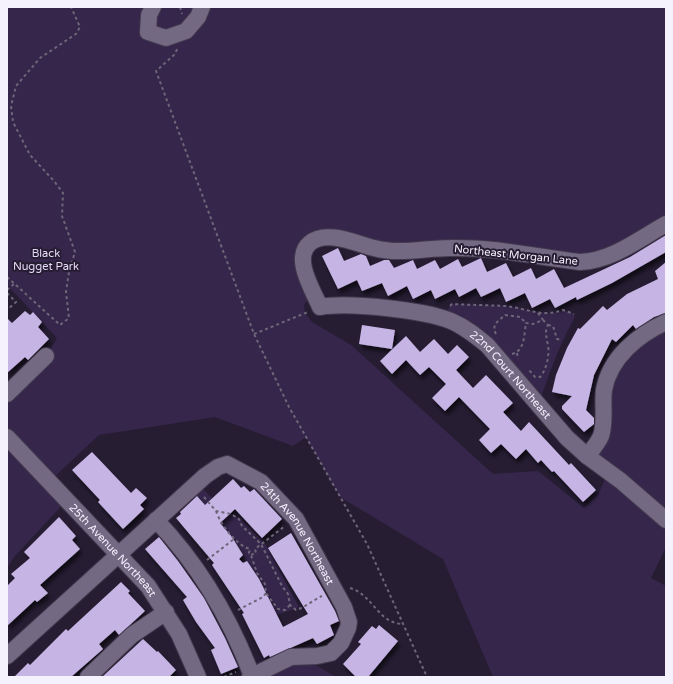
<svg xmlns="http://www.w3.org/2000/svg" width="673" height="684" viewBox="0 0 673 684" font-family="'Varela Round',sans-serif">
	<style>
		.green { fill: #36264c }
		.building { fill: #c6b4e4; filter: url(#shadow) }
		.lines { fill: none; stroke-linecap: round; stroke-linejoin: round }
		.minor-casing { stroke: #423a4d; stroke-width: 18 }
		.path { stroke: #6d6678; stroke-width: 2; stroke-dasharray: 3 3; stroke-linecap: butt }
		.minor { stroke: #736983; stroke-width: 16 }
		.labels { text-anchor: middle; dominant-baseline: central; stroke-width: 4; stroke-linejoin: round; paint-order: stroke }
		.park-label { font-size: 11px; fill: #e4d9f6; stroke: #261d33 }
		.street-label { font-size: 11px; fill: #f5f1fd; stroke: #261d33 }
	</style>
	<defs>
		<filter id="shadow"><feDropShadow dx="2.5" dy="4.5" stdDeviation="2" flood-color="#0009"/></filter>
	</defs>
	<rect width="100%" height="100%" fill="#261d33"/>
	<path class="green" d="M7,7H666V224L611,255L376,249L309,243L310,296L304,305L305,313L312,322L351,345L493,474L538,471L584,508L598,495L608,472L587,456L597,442L610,374L666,322V547L651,578L666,586V677H493L443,559L340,497L306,437L293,446L215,417L99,435L50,481L67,500L15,556L7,568V394L46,356L57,338L7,285Z
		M452,304L507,306L551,314L563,310L574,314L575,317C558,347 550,373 538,405L487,345L441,318Z
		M197,483L215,501L240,519L264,542L299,607L277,615L234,539L191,488Z
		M302,657L336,677H250Z"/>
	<path class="building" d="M666,235V252L612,283L577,300L576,297L555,308L550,299L532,308L525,293L506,302L500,288L481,297L476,288L459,297L455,289L435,299L431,290L413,299L407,286L388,296L382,283L362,291L357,280L338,289L322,256L338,248L344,261L361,254L366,256L370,266L384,260H389L394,268L413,260L417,269L435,260L440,269L458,259L462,267L481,258L487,272L506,263L513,277L531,268L536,279L554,269L564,288L630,257Z
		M666,262V313L654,317L636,329L633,325L616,342L612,339L594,375L586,410L594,418V424L584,432L562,409V406L572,396L552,392L556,375L567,348L578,328L580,329L603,306L607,310L627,294L658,279L655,271Z
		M25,311L30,315L33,312L42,322L38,327L49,339L28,360L25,357L7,373V318L12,323Z
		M362,325L395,330L392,349L359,344Z
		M406,336L420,352L434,339L448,354L457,345L469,357L456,370L473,388L486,375L513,403L503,412L521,431L529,422L569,465L571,463L596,490L583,502L554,471L552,472L541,460L538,463L526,449L516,459L501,444L491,453L479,440L490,429L459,397L445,411L432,398L446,384L429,367L420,375L406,360L392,374L380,361Z
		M92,452L131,493L136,488L147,498L140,505L144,509L123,529L98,502L100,500L72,470Z
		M233,479L241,488L244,486L250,492L254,489L282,519L262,538L235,509L220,523L232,537L243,555L239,559L243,563L247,561L259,579L283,627L308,614L268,548L291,533L335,611L339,621L330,625L334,635L317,644L313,638L270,657L269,655L264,658L242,614L244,613L212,565L214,563L176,518L181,514L180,512L197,496L205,505Z
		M59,517L76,536L72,540L80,549L40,585L48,593L37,602L35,600L7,626V586L15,578L11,574L30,558L24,552Z
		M159,537L178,561L204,598L225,638L238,667L221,674L211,650L215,648L196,622L183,600L187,597L145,549Z
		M121,582L130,591L128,593L145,611L119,635L115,630L99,644L103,649L71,677H14L28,663L30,665L66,629L68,631Z
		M379,625L398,641L368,677H356L343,664L361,644L358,642L372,626L376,629Z
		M143,639L157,652L158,651L176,670L169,677H102Z"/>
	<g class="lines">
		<g class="minor-casing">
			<g id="minor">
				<path d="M153,7L149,15L148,32L166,38L186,31L198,17L202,7"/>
				<path id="s1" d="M666,224C639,239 612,261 580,262C538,257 494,247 450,248C425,248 399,255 374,248C357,244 326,229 310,243C292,258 313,290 320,307C349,302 424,310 451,321C465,327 476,336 487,345L567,438L587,456L621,481L666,520"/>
				<path d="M7,394L46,356"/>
				<path id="s2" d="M7,437L148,586L179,634L198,677"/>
				<path d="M587,456C592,450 598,443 601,436C606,422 602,404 604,390C610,357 638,335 666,322"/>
				<path d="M156,520C199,565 230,618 252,676"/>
				<path id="s3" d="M7,656L205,476L218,467L227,464L261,482L296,519L344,607L349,622L348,628L341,643L331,653L317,656L291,657L250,677"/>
				<path d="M88,677L132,635L166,612"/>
			</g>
		</g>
		<path class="path" d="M180,7L182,14
			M177,49L175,54L156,71L254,334L289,407L367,544L427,677
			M7,277L60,325L69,318L66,292L69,272L75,252L62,216L63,193L54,181L30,155L13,122L11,106L16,86L40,58L76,34L80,27L71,7
			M7,290L14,284
			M7,293L16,302L7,310
			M450,306L452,304C470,305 488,305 505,306C528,308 539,318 563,310L574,314
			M538,313L543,320
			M548,325L553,326L557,339L561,340
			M254,334L308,312
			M496,334L494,330L495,324L505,315L520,317L526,323
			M517,353L518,359
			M512,354C525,351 524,334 526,323L533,324L543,320L548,325C544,332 547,338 548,346C550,354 546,371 540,377H535L528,369
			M204,497L216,511L231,514L239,519L242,526L261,544L282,586L288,594L290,605L296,610C306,607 313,600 322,596
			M216,511C220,524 237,546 250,549L249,553L251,555L257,573L265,584L266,593L278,609L285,610L290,605
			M251,555L256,553L255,549L285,526
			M207,560L234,539
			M350,588C372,594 378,623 402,624
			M238,610L263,597L266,593
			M224,677L236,672"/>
		<use href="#minor" class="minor"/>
	</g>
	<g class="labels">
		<g class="park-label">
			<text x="46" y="253">Black<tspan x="46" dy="13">Nugget Park</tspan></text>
		</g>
		<g class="street-label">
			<text transform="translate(516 255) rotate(6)">Northeast Morgan Lane</text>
			<text stroke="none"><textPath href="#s1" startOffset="652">22nd Court Northeast</textPath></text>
			<text stroke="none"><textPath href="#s3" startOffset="395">24th Avenue Northeast</textPath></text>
			<text stroke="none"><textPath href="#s2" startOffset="155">25th Avenue Northeast</textPath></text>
		</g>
	</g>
	<rect width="673" height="684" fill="none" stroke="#f5f1fd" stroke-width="16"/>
</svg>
